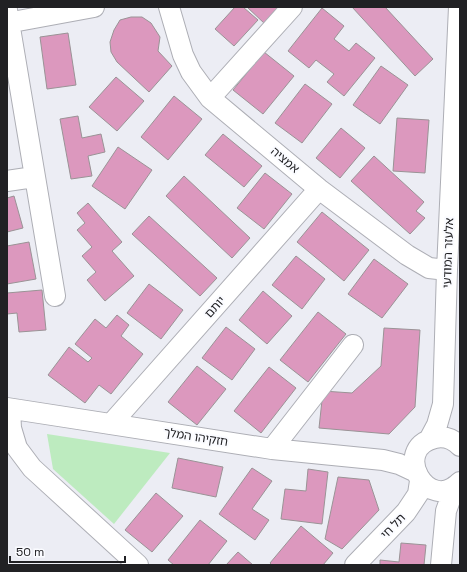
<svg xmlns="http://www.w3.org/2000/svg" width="467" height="572" viewBox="0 0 467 572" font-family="'Space Grotesk','Noto Sans Hebrew',sans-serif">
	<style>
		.green { fill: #bdebbf }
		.building { fill: #dc98be; stroke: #9a9396 }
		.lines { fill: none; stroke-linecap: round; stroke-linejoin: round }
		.minor-casing { stroke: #adaeb5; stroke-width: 22 }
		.minor { stroke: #fff; stroke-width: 20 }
		.labels { text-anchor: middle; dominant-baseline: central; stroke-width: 4; stroke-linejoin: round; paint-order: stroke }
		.street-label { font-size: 12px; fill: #212124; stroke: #fafbff }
	</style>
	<rect width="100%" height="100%" fill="#ecedf4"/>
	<path class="green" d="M47,434L170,453L114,524L53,469Z"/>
	<path class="building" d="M235,7H243L258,20L234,46L215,29Z
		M247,7H281L265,24Z
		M352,7H385L433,59L415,76Z
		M322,8L344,26L334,39L349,51L356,43L375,58L344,96L327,82L334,74L316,60L309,68L288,51Z
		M131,17H142L151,23L160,37L158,51L172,66L149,92L117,62L111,52L110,42L114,30L120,20Z
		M68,33L76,85L47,89L40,37Z
		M264,52L294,76L263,114L233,90Z
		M381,66L408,85L380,124L353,105Z
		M116,77L144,101L117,131L89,107Z
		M305,84L332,104L302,143L275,123Z
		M174,96L202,119L168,160L141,137Z
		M78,116L82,138L101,134L105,152L88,156L92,176L71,179L60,119Z
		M397,118L429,120L425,173L393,171Z
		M341,128L365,148L340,178L316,158Z
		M223,134L262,166L244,187L205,155Z
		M118,147L152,170L125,209L92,186Z
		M374,156L424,202L416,211L425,218L410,234L351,181Z
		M265,173L292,194L264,229L237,208Z
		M184,176L250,238L232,258L166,196Z
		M14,196L23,228L7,232V198Z
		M88,203L122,242L112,251L134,276L105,301L87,280L96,272L82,256L92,247L77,230L85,223L77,213Z
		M322,212L369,250L344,281L297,242Z
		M149,216L217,278L200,296L132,234Z
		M29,242L36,279L7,284V246Z
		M296,256L325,279L302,309L272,285Z
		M374,259L408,284L382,318L348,294Z
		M149,284L183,310L161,339L127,313Z
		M42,290L46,330L19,332L17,313L7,314V293Z
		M263,291L292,316L267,344L239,320Z
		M318,312L346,334L308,382L280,360Z
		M117,315L129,325L121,336L143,354L111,394L99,385L85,403L48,375L69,347L88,362L92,358L75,344L95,319L106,328Z
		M226,327L255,349L232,380L202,358Z
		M384,328L420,330L415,407L389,434L319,428L323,391L352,393L381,366Z
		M197,366L226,389L197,425L168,402Z
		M269,367L296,388L261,433L234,411Z
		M178,458L223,467L216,497L172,488Z
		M252,468L272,481L252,509L269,520L255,540L219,514Z
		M308,469L328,472L322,524L281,519L285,489L306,491Z
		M338,477L369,480L379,510L342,549L325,539Z
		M156,493L183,516L152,552L125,530Z
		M200,520L227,541L208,565H174L168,560Z
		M301,526L333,553L323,565H272L270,563Z
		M401,543L426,545L424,565H380V560L399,562Z
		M238,552L253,565H226Z"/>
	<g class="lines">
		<g class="minor-casing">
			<path id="minor" d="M169,7L183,55L191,72L210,98L319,189L407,255L429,268L447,270
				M7,10L55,296
				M7,23L94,7
				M210,98L292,7
				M7,181L34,177
				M7,408L272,449L383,460L399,464L416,472
				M10,409L11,428L17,448L32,468L138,565
				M111,424L319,189
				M429,440L437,425L443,404L447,270L459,7
				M460,446C453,439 444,436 435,438C390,449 428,515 460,482
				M272,449L353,345
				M355,565L406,512L418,494L420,481
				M441,565L446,511L455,486"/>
		</g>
		<use href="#minor" class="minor"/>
	</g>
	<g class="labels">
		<g class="street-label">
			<text transform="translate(285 160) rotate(40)">אמציה</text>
			<text transform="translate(448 253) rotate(-88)">אלעזר המודעי</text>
			<text transform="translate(215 307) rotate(-48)">יותם</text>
			<text transform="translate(196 437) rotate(9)">חזקיהו המלך</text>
			<text transform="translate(393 526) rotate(-46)">תל חי</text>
		</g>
	</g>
	<rect width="467" height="572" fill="none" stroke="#212124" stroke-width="16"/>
	<path d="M10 556v6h115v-6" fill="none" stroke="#212124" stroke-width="2"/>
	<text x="16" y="556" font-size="12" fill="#212124" stroke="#fafbff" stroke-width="3" paint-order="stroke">50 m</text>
</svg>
